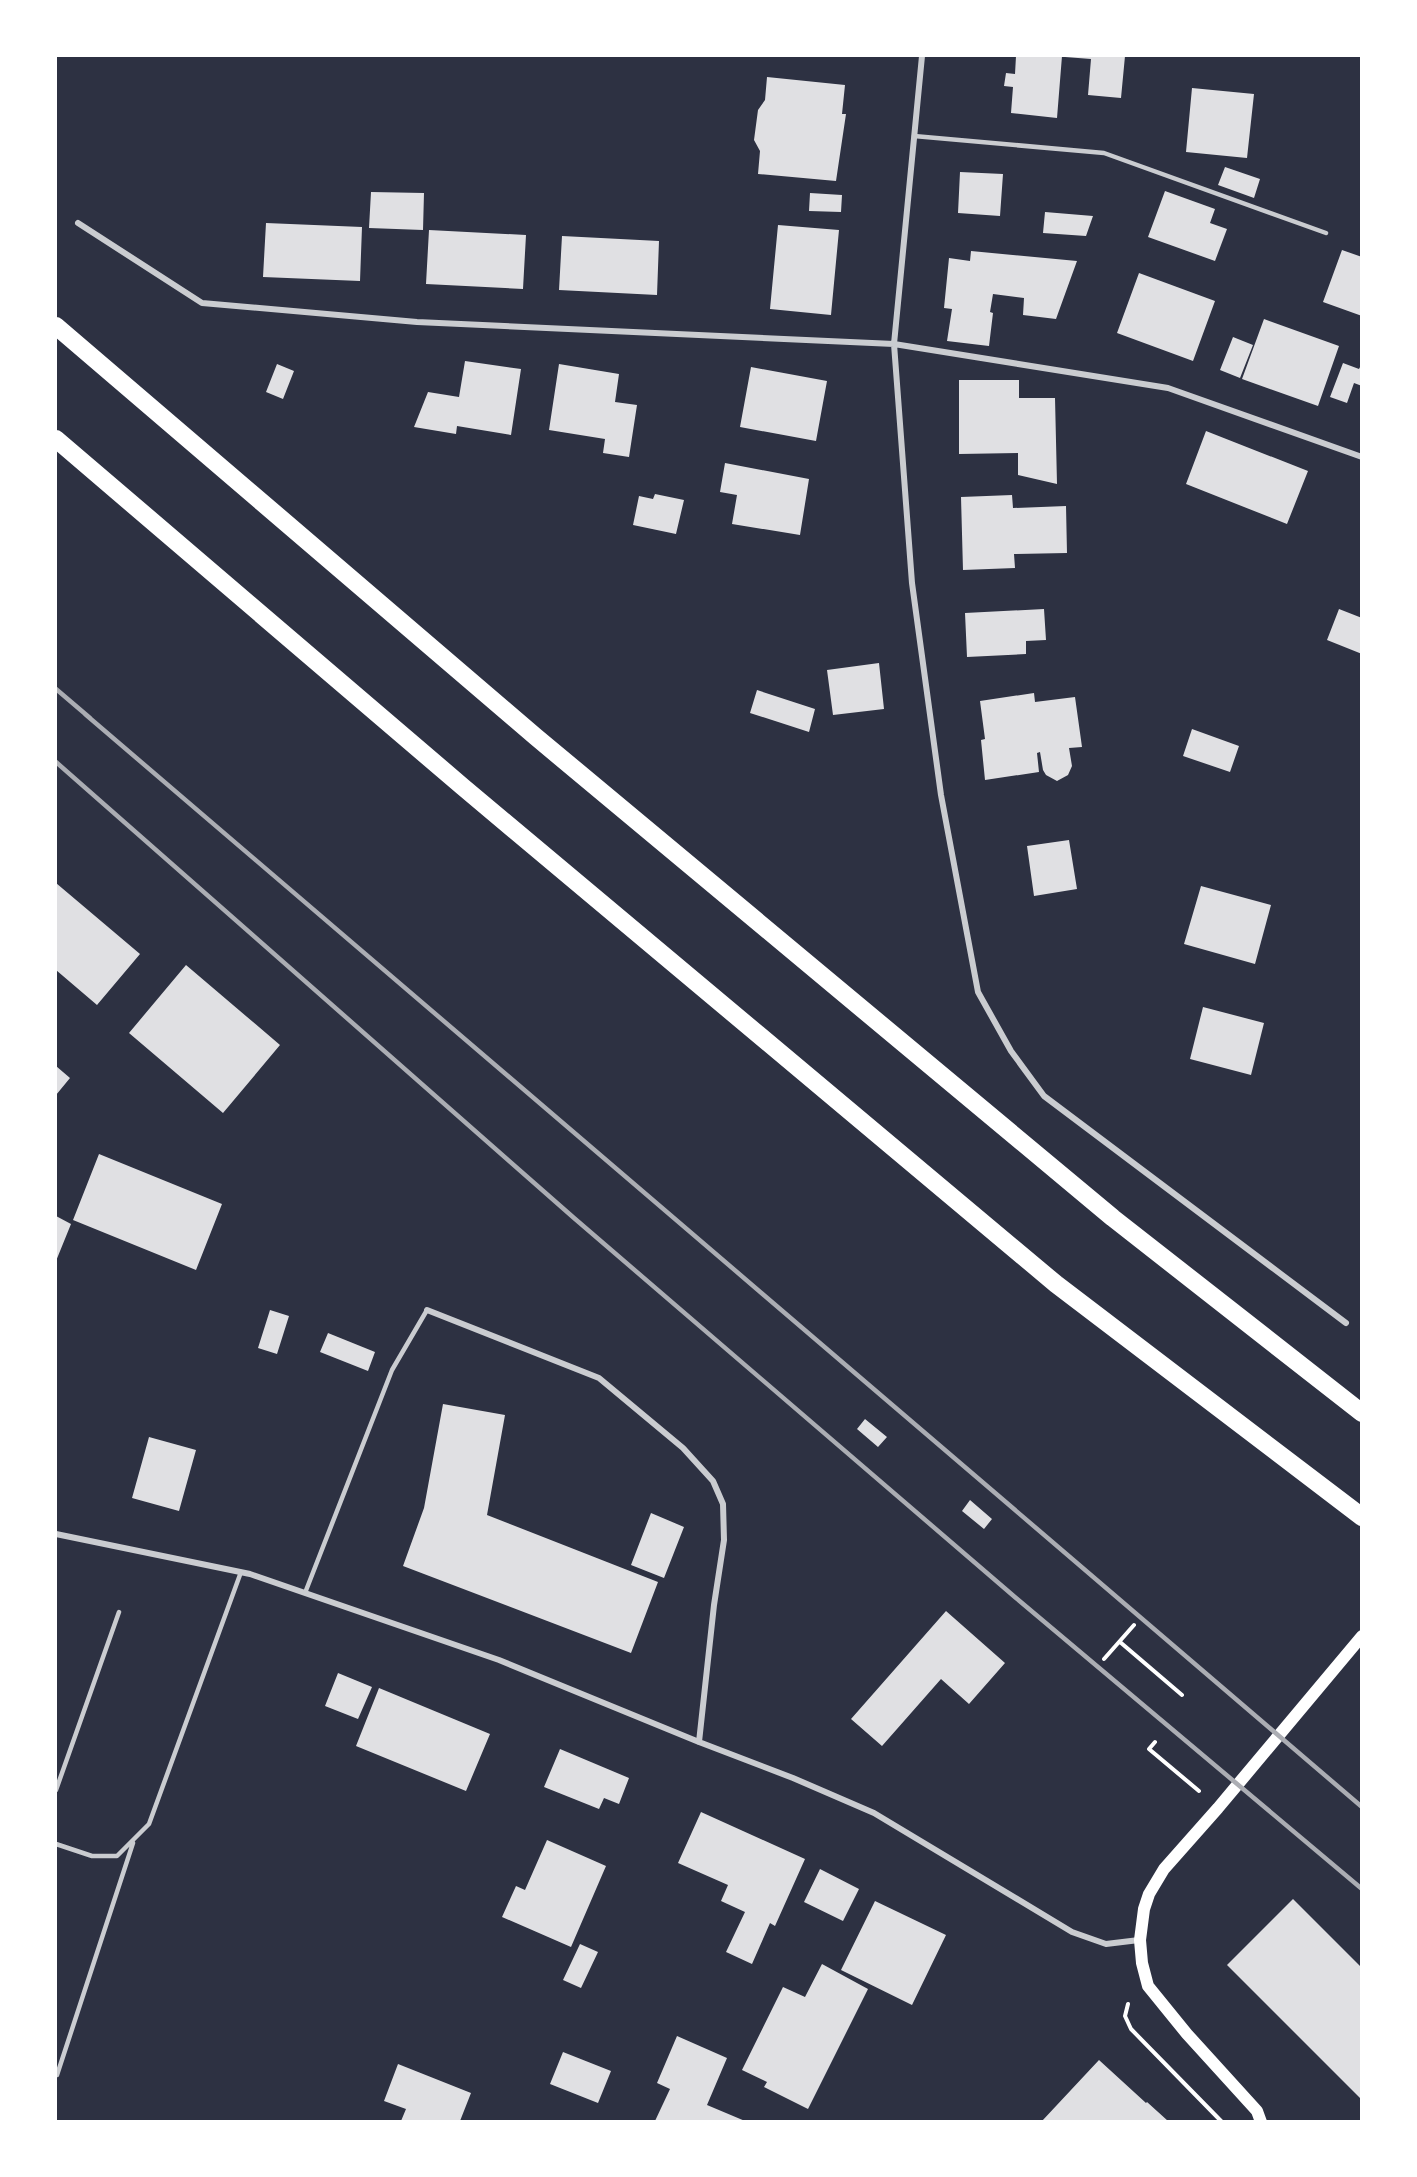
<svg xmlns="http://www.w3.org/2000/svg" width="1417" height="2177" viewBox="0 0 1417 2177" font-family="Mulish,sans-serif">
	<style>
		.building { fill: #e0e0e3 }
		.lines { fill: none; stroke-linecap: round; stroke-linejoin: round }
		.path { stroke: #fff; stroke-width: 4 }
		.service { stroke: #caccd0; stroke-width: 4.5 }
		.minor { stroke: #caccd0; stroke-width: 6 }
		.secondary { stroke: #fff; stroke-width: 12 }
		.motorway { stroke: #fff; stroke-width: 18 }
		.rail { stroke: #abadb3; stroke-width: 4.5 }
	</style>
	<rect width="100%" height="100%" fill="#2d3142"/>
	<path class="building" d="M1016,56H1062L1057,118L1011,113L1013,87L1004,86L1006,73L1015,74Z
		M1065,56H1125L1121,98L1088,95L1091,59L1065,57Z
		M767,77L845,85L842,114H846L836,181L758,174L760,151L754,140L758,110L765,100Z
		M1192,88L1254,94L1247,158L1186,152Z
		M1225,167L1260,179L1254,198L1218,185Z
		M960,172L1003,174L1000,216L958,213Z
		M1165,191L1215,209L1210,223L1227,229L1215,261L1148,237Z
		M371,192L424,193L423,230L369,228Z
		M810,193L842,195L841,212L809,211Z
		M1045,212L1093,216L1086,236L1043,233Z
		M266,223L362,227L360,281L263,277Z
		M778,225L839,230L831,315L770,309Z
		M429,230L526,235L523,289L426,284Z
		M562,236L659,241L657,295L559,290Z
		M1342,250L1362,257V316L1323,302Z
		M971,251L1077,261L1056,319L1023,315L1024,298L993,294L990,312L993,313L989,346L947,341L952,309L944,308L949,258L970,261Z
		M1139,273L1215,301L1193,361L1117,333Z
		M1264,319L1339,346L1318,406L1242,379Z
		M1233,337L1253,345L1240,378L1220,370Z
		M465,361L521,369L511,435L457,426L456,434L414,427L428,392L459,397Z
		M1343,363L1359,369L1362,363V386L1354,383L1347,403L1330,397Z
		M277,364L294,371L283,399L266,392Z
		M559,364L619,374L615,402L637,405L629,457L603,453L605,439L549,430Z
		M751,367L827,381L816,441L740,427Z
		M959,380H1019V398H1055L1057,484L1018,475V453L959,454Z
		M1206,431L1308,471L1287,524L1186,484Z
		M725,463L809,479L800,535L732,524L737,495L720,492Z
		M655,494L684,500L676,534L633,525L639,496L653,499Z
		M1012,495L1013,508L1066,506L1067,553L1014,554L1015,568L963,570L961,497Z
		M1044,609L1046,640L1026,641V654L967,657L965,613Z
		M1339,609L1362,618V654L1327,640Z
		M879,663L884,709L833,715L827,670Z
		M757,690L815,709L809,732L750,713Z
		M1034,693L1035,702L1075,697L1082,747L1069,748L1072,766L1068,775L1057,781L1046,775L1043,770L1040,752L1037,753L1039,772L985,780L981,740L985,739L980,701Z
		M1192,729L1239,746L1230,772L1183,756Z
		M1069,840L1077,889L1034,896L1027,846Z
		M56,883L140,954L97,1005L56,970Z
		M1201,886L1271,905L1255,964L1184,944Z
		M186,965L280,1045L223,1113L129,1033Z
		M1203,1007L1264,1023L1251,1075L1190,1059Z
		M56,1066L70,1078L56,1095Z
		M99,1154L222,1204L196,1270L73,1220Z
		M56,1216L71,1224L56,1261Z
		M270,1310L289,1316L277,1354L258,1348Z
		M328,1333L375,1352L368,1371L320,1352Z
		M443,1404L505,1415L487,1515L658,1582L631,1653L403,1566L424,1508Z
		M865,1419L887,1437L878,1447L857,1429Z
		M149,1437L196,1450L179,1511L132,1498Z
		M970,1500L992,1519L984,1529L962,1511Z
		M651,1513L684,1527L664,1578L631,1565Z
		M946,1611L1005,1663L969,1704L941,1679L882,1746L851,1719Z
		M338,1673L372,1687L358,1719L325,1706Z
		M379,1688L490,1734L466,1791L356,1746Z
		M560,1749L629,1778L619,1804L604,1798L599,1809L544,1787Z
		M701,1812L805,1859L775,1926L770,1923L752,1964L726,1952L745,1912L721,1901L728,1885L678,1863Z
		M547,1840L606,1866L571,1947L502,1917L516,1886L525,1890Z
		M820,1869L859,1889L843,1921L804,1902Z
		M1293,1899L1362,1968V2100L1227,1965Z
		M875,1901L946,1935L912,2005L841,1970Z
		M580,1944L598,1952L581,1988L563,1980Z
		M822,1964L868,1989L808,2109L764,2087L767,2082L742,2070L783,1987L805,1997Z
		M677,2036L727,2058L707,2105L745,2121H655L670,2089L657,2083Z
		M563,2052L611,2071L598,2103L550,2084Z
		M1099,2060L1146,2103L1147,2102L1168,2121H1042Z
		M398,2064L471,2093L460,2121H401L406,2109L384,2101Z"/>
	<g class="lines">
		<path class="path" d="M1120,1642L1182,1695
			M1104,1659L1134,1625
			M1155,1742L1149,1749L1199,1791
			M1128,2004L1125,2016L1131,2029L1222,2122"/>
		<path class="service" d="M914,136L1104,153L1326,233
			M305,1593L392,1370L427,1310
			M56,1790L119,1612
			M56,1844L92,1856H117L149,1824L241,1572
			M57,2075L133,1843"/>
		<path class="minor" d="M922,56L894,344L912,583L941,795L978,992L1011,1051L1044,1096L1346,1323
			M78,223L202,303L417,322L894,344L1168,388L1362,457
			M427,1310L599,1378L683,1448L713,1481L723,1504L724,1540L714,1605L699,1742
			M56,1534L250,1574L499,1660L699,1742L793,1778L874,1813L1072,1932L1106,1944L1139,1940"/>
		<path class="secondary" d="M1261,2122L1257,2111L1187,2034L1148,1986L1142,1963L1140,1940L1144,1909L1149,1894L1164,1869L1218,1808L1362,1636"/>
		<path class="motorway" d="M56,326L536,737L1113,1218L1362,1413
			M56,439L463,787L1056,1284L1362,1517"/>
		<path class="rail" d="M56,689L90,718
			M85,714L1362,1807
			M56,762L574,1218L1016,1598L1362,1889"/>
	</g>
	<rect width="1417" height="2177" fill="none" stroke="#ffffff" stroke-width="114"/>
</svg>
